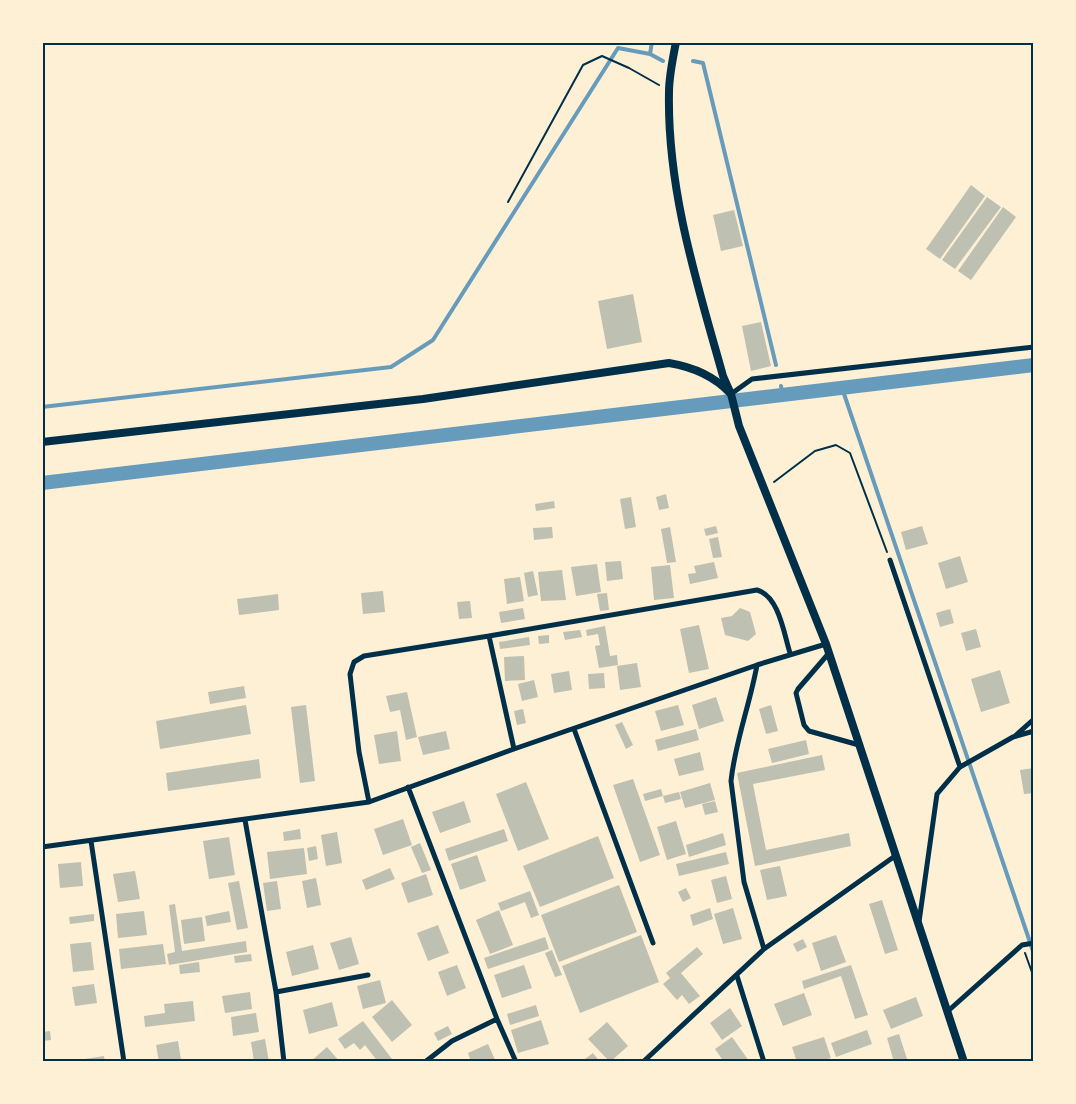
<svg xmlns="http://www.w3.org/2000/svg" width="1076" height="1104" viewBox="0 0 1076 1104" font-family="'Nunito Sans',sans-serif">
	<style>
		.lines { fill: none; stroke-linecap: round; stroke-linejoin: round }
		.stream { stroke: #669bbc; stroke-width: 4 }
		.canal { stroke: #669bbc; stroke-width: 14 }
		.building { fill: #bec0b2 }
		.path { stroke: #003049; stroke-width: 2 }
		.minor { stroke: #003049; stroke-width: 5 }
		.secondary { stroke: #003049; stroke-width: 8 }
		.primary { stroke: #003049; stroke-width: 8 }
		.neatline { fill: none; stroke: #003049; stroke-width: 2 }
	</style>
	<rect width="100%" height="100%" fill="#fdf0d5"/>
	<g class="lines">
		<path class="stream" d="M650,54L652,42
			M693,61L703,63L776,365
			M781,386L783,395
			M842,388L1034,954
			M42,407L391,367L433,340L618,48L650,54L663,61"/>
		<path class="canal" d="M42,483L1034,365"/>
	</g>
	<path class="building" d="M971,185L985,196L940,259L926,249Z
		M987,197L1001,207L955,269L942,260Z
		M1003,207L1016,217L971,280L958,271Z
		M734,210L743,246L721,251L713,215Z
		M633,294L642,342L607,349L598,301Z
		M761,322L771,366L751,371L742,326Z
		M666,494L669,508L659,510L656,497Z
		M631,497L636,527L625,529L620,499Z
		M554,501L555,508L536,511L535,504Z
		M716,526L718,533L706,536L704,529Z
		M922,526L928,544L906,550L901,532Z
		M552,527L553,538L534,540L533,528Z
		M670,527L676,562L667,563L661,529Z
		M718,537L722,557L713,558L709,539Z
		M960,556L968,582L946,589L938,563Z
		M621,561L623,579L607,581L605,562Z
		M714,562L718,578L690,584L688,574L696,573L694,566Z
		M597,564L601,592L576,596L571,567Z
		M670,565L674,598L654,600L651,567Z
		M562,570L566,600L541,601L538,572Z
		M533,571L538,595L528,597L524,573Z
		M520,577L524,601L507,604L504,579Z
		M383,591L385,612L363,614L361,593Z
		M607,593L609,610L600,611L597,594Z
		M278,594L279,610L239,615L237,599Z
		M470,601L472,618L459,619L457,602Z
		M523,608L525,619L501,623L499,612Z
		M740,608L750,612L756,634L748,641L725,635L721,618L732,616Z
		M950,609L954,623L940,627L936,613Z
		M699,625L709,669L689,673L680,629Z
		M605,626L610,656L617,655L618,665L599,668L595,646L600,645L598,634L587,636L586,630Z
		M976,629L981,647L966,651L961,633Z
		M580,630L582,637L565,640L563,632Z
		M549,635V643L539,644L538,636Z
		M529,637L530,645L500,649L499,642Z
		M524,656L525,680L505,681L504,657Z
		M637,663L641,687L620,690L617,666Z
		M1000,670L1010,703L981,712L971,679Z
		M569,671L572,690L554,693L551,674Z
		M604,673L605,688L589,689L588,674Z
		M534,680L538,697L522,701L518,684Z
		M244,686L246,698L210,704L208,692Z
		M407,692L417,737L406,740L400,710L390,712L386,696Z
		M716,697L724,721L699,729L692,705Z
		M246,705L251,734L160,749L156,721Z
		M306,705L315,781L300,783L291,707Z
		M678,705L684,725L661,731L655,711Z
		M771,705L778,731L766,734L759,709Z
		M523,709L526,723L517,725L514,711Z
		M622,722L633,745L626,749L615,725Z
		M696,729L699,740L658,751L655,740Z
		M397,731L401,761L379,764L374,735Z
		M446,731L450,749L423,755L418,737Z
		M806,740L809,754L772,763L768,749Z
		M700,752L704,770L679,776L674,759Z
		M822,755L825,770L753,784L766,850L849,833L851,846L755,866L737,773Z
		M259,759L261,778L168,791L166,773Z
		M1034,768V793L1024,794L1020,770Z
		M633,779L660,855L640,862L613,785Z
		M526,782L549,839L518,851L496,794Z
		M710,783L715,800L685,808L680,792Z
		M661,789L663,796L645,801L643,794Z
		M679,792L681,799L665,803L663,796Z
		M464,801L471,822L440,833L432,812Z
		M715,801L718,812L705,815L702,804Z
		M403,819L412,845L383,855L374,829Z
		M676,821L686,854L667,860L657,827Z
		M300,829L301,839L284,841L283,832Z
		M504,829L508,841L449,861L445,849Z
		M337,832L342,863L326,866L321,835Z
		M723,833L726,845L689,857L686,845Z
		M598,836L614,878L540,907L523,866Z
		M229,837L235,875L209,879L203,841Z
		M420,843L431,870L422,873L411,847Z
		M316,846L318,859L309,861L307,848Z
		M304,848L307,874L270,879L267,852Z
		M726,852L729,864L679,876L676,864Z
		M477,855L486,881L460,890L451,864Z
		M81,862L83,886L60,888L58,864Z
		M780,866L787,896L767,900L760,870Z
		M390,868L395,879L366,890L362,880Z
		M135,871L140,899L118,902L113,874Z
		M426,874L433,895L408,903L401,883Z
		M726,876L732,899L717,903L711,880Z
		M316,878L321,905L307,908L302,881Z
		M239,881L248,928L237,930L228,883Z
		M277,881L281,909L267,911L263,883Z
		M619,885L637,932L559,962L541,915Z
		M686,888L691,898L683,902L678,892Z
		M530,891L539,915L531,918L525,902L501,911L498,903Z
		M882,900L898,950L885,954L869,904Z
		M175,904L182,951L246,941L247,952L169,965L167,954L175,952L169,905Z
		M710,908L713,919L693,926L690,915Z
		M733,908L742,939L723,944L714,914Z
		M499,910L513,945L490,954L476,920Z
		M144,911L147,935L118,938L116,914Z
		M229,911L231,922L207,926L205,916Z
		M94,914V921L70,924L69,917Z
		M202,917L205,941L184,944L181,920Z
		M438,925L449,953L428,961L417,933Z
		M641,935L659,982L580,1013L562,966Z
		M836,935L846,962L821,971L812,943Z
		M351,937L359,964L339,970L330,943Z
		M545,937L549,949L488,969L484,958Z
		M803,939L807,947L797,952L793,944Z
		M91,942L94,970L73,972L70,944Z
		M163,944L166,964L121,969L119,949Z
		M313,945L319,969L292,976L286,952Z
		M697,947L703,954L681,973L700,996L689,1004L682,995L677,1000L663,984L670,978L666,973Z
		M552,950L562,975L555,977L545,953Z
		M251,954L252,961L235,963L234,956Z
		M199,962L200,972L180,974L179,965Z
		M457,965L466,988L447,996L438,972Z
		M524,965L532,988L502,998L494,975Z
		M851,965L868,1015L855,1019L841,976L804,989L802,981Z
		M380,980L386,1003L363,1009L357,986Z
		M94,984L97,1003L75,1006L72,987Z
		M250,992L252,1009L225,1013L222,996Z
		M804,993L812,1015L783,1026L774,1004Z
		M916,997L923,1016L891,1029L883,1010Z
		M392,1000L412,1025L392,1042L372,1017Z
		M193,1001L195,1021L145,1027L144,1016L165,1013L164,1004Z
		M332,1002L338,1026L309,1034L303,1010Z
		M536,1005L539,1016L510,1025L507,1014Z
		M730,1008L742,1026L722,1040L710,1023Z
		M256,1013L259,1032L233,1036L231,1017Z
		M541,1020L549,1044L518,1053L511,1030Z
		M363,1021L392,1059L389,1062H378L365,1045L360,1050L354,1043L345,1049L338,1039Z
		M607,1022L628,1046L610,1062L588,1039Z
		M448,1026L452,1034L438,1041L434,1033Z
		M867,1030L872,1044L836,1057L831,1043Z
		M50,1031L51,1040L42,1041V1032Z
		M899,1034L908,1062H894L887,1038Z
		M732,1037L749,1061L748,1062H724L715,1049Z
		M824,1037L831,1058L818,1062H797L792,1047Z
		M265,1039L269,1062H254L251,1042Z
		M178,1041L181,1060L159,1062L156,1045Z
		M488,1044L496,1062H471L468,1053Z
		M327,1047L340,1062H310Z
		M593,1053L600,1062H581Z
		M104,1056L105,1062H78V1060Z"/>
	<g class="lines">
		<path class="path" d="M508,202L583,65L602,56L629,68L659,85
			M774,482L815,451L836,445L850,453L887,552
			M1025,953L1034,978"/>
		<path class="minor" d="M731,394L752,379L1034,347
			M890,560L960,767
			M829,653L798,689L796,693L804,725L809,731L859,745
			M757,665C750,704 735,742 731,781L744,882L764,949
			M574,729L653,943
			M1015,736L1034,719
			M514,749L489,636L757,590C779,596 784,634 790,653
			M408,787L497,1019L516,1062
			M369,802L359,752L350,674L354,662L364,656L489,636
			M245,820L276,992L284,1062
			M91,841L124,1062
			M42,847L369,802L514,749L757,665L826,644
			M919,922L937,794L960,767L1013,737L1034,731
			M737,976L764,1062
			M276,992L368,975
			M948,1011L1022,945L1034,943
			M425,1062L452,1041L497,1019
			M643,1062L764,949L895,856"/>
		<path class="secondary" d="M42,442L423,399L669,363C693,367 713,375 730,393"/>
		<path class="primary" d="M676,42C673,58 669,76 669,92C667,190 697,283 723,376L731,394L739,426L826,644L964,1062"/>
	</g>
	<rect width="1076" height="1104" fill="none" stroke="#fdf0d5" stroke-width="87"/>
	<rect x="44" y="44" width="988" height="1016" class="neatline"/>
</svg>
